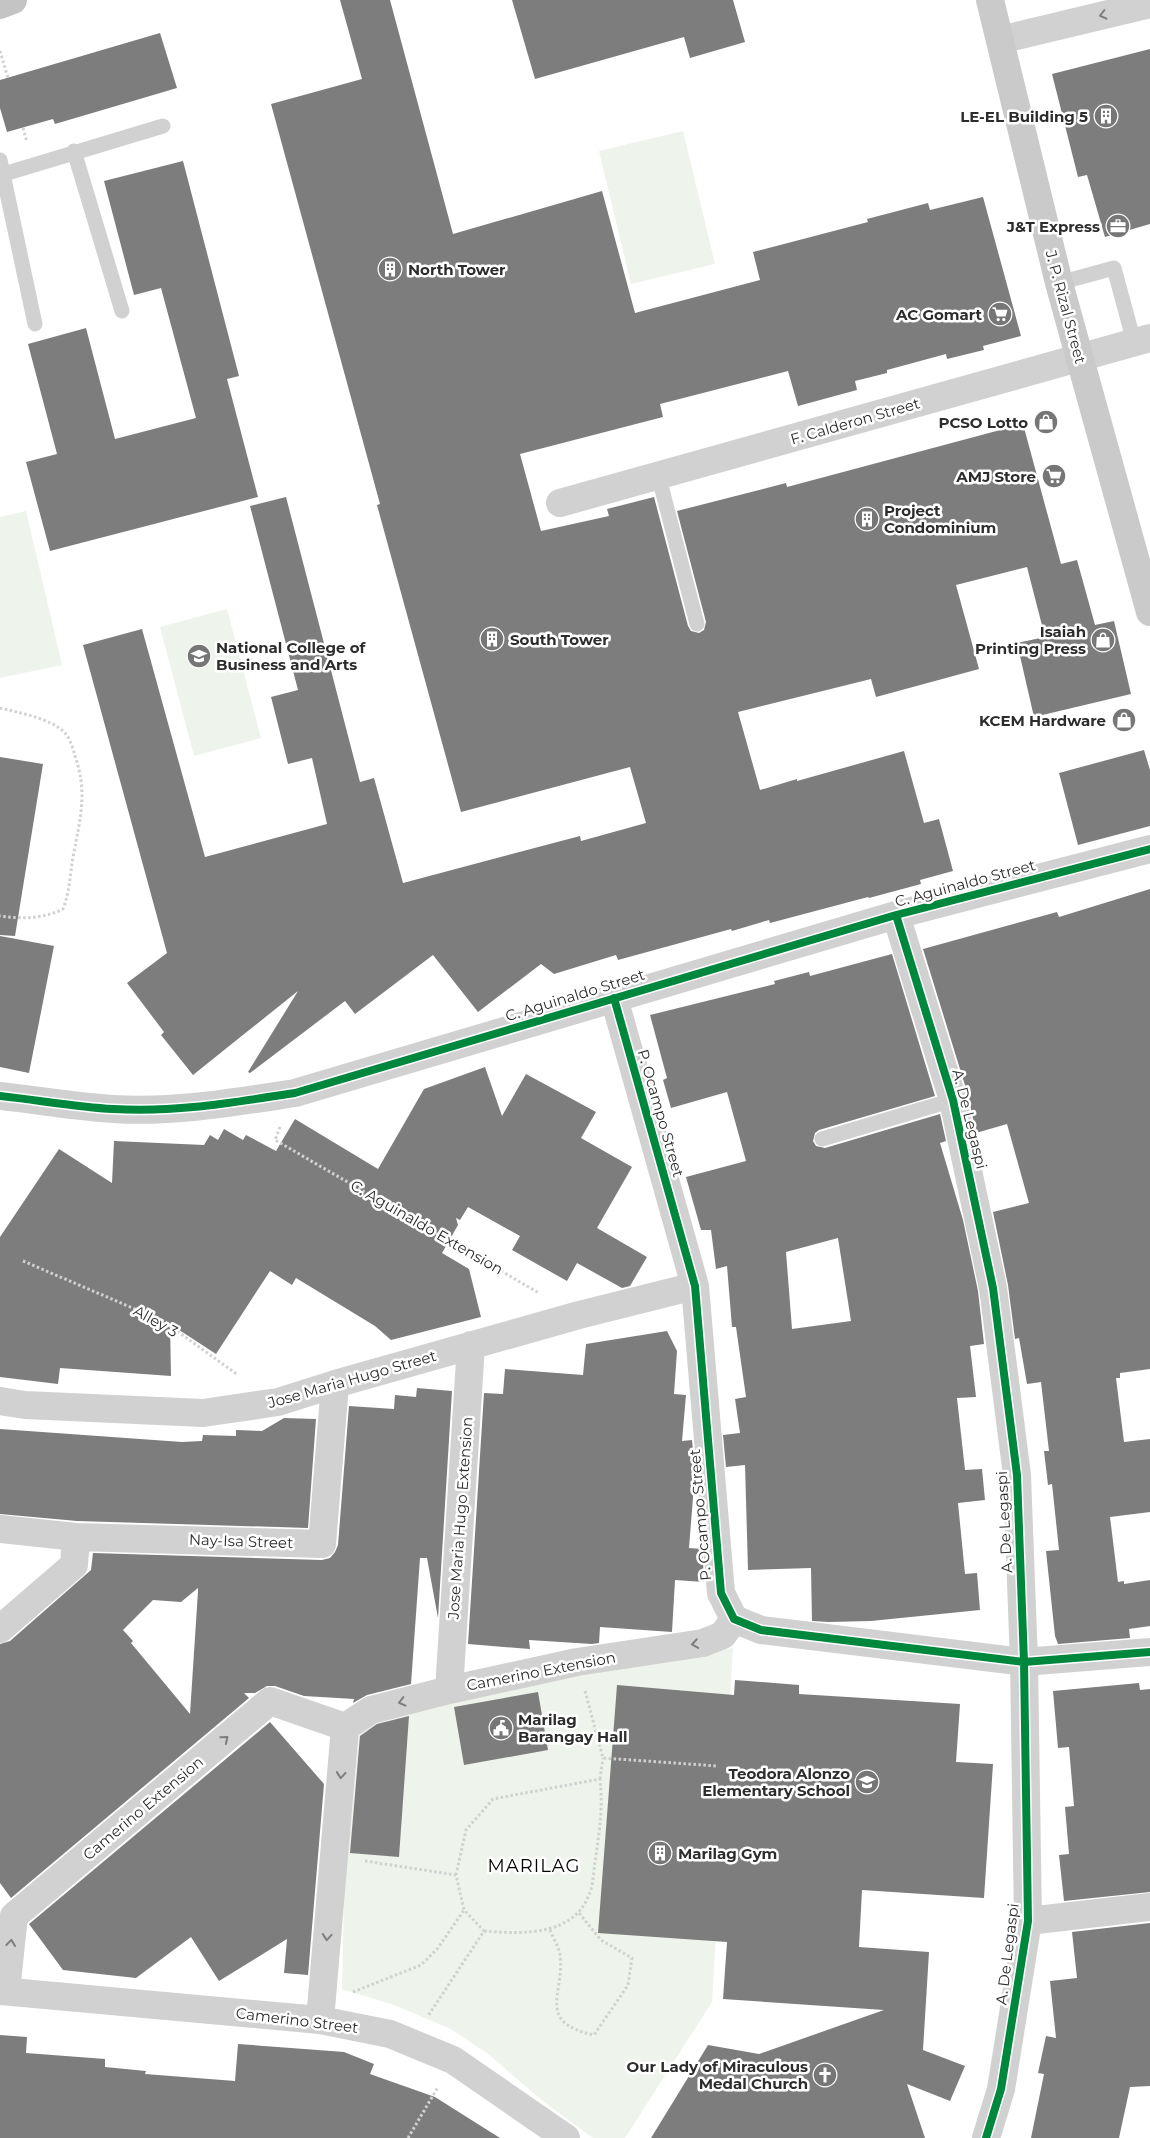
<svg xmlns="http://www.w3.org/2000/svg" width="1150" height="2138" viewBox="0 0 1150 2138" font-family="Montserrat,sans-serif">
	<style>
		.green { fill: #eef3eb }
		.building { fill: #7d7d7d; fill-rule: evenodd }
		.lines { fill: none; stroke-linecap: round; stroke-linejoin: round }
		.path { stroke: #d1d1d1; stroke-width: 3; stroke-dasharray: 2.5 2.5; stroke-linecap: butt }
		.lane { stroke: #d1d1d1; stroke-width: 15 }
		.street { stroke: #d1d1d1; stroke-width: 28 }
		.secondary { stroke: #cacaca; stroke-width: 28 }
		.primary { stroke: #c4c4c4; stroke-width: 28 }
		.cycleway-casing { stroke: #fff; stroke-width: 11 }
		.cycleway { stroke: #00873e; stroke-width: 8 }
		.oneway { stroke: #7e7e7e }
		.labels { text-anchor: middle; dominant-baseline: central; stroke-width: 5; stroke-linejoin: round; paint-order: stroke }
		.poi-label { font-size: 15px; font-weight: bold; fill: #2c2c2c; stroke: #fff; text-anchor: end }
		.street-label { font-size: 15px; fill: #2c2c2c; stroke: #fff }
		.quarter-label { font-size: 18px; letter-spacing: 1px; fill: #000; stroke: #fff }
	</style>
	<rect width="100%" height="100%" fill="#fff"/>
	<path class="green" d="M683,131L715,264L631,284L599,151Z
		M26,511L62,665L0,678V517Z
		M227,609L261,738L194,756L160,627Z
		M733,1648L712,2002L625,2138H593L544,2102L488,2054L451,2029L394,2005L342,1989L348,1732L373,1716L596,1668Z"/>
	<path class="building" d="M340,0H390L453,234L602,191L635,313L760,280L753,252L868,222L867,219L928,203L930,210L983,197L1021,336L983,346L984,350L947,359L946,354L887,370V373L855,381L857,390L798,406L788,371L660,404L663,417L520,454L541,531L609,516L607,509L654,497L688,626L691,631L699,633L704,630L706,622L677,511L786,483L787,487L1023,424L1061,564L1077,560L1095,625L1114,621L1131,694L1034,717L1017,643L1045,637L1027,567L956,585L979,669L876,697L871,679L738,712L760,790L797,779V781L904,751L924,823L939,819L953,871L920,880L921,884L869,898L868,897L770,923L769,920L732,931L731,929L618,960L616,955L554,974L541,964L478,1012L433,955L355,1014L345,1001L250,1073L248,1072L298,991L193,1075L161,1035L164,1032L127,983L167,953L83,645L142,629L205,857L327,824L312,758L288,764L271,697L298,690L250,506L286,497L360,782L374,778L403,883L580,836L581,841L646,823L630,767L461,812L377,505L380,504L271,104L362,79Z
		M512,0H733L745,42L690,58L684,37L535,79Z
		M160,33L177,88L55,124L53,119L7,132L0,108V80Z
		M1150,49V224L1105,237L1087,175L1078,177L1052,74Z
		M183,161L239,376L227,379L258,497L50,551L26,462L57,454L28,344L86,328L115,439L196,418L161,288L134,295L104,181Z
		M1144,750L1150,770V826L1078,845L1059,773Z
		M0,757L43,764L15,936L0,935Z
		M1150,889V1369L1120,1373V1378H1116L1124,1442L1150,1439V1512L1110,1517L1118,1582L1124,1581V1584L1150,1580V1626L1129,1629L1130,1638L1058,1644L1055,1636L1046,1551L1059,1550L1052,1484L1048,1485L1044,1451H1049L1041,1382L1027,1384L1019,1338L1015,1339L1008,1285L993,1212L1029,1203L1007,1124L976,1133L968,1095L923,949L1057,912L1059,917Z
		M0,936L54,946L29,1073L0,1067Z
		M892,954L935,1096L819,1130L815,1133L813,1141L816,1146L825,1148L940,1114L946,1141L940,1143L963,1220L978,1291L984,1344L970,1346L976,1397L957,1398L965,1470L982,1469L985,1500L958,1503L965,1574L977,1573L980,1610L871,1621L829,1622L812,1621L811,1568L748,1570L745,1465L726,1467L723,1435L740,1433L735,1399L746,1397L736,1327H732L727,1266L716,1269L711,1230H701L686,1177L746,1161L727,1092L671,1108L663,1080L667,1078L650,1015L775,984L774,981L809,972L810,976ZM838,1238L851,1321L792,1329L786,1252Z
		M485,1067L502,1116L526,1074L596,1112L581,1138L632,1167L597,1228L647,1257L630,1286L622,1288L577,1263L567,1281L512,1250L520,1236L468,1207L460,1220L456,1218L458,1225L442,1253L469,1269L481,1317L391,1340L375,1326L296,1278L292,1285L270,1271L216,1354L170,1324L171,1376L60,1368L58,1384L0,1377V1237L59,1149L112,1183L114,1141L204,1145L210,1135L218,1140L224,1129L243,1140L246,1135L276,1151L295,1119L378,1169L424,1089Z
		M667,1331L677,1351L674,1394L686,1395L682,1441L692,1440L695,1472L689,1548L702,1549L704,1577V1582L675,1580L672,1632L600,1627L599,1643L592,1644L529,1640L530,1649L468,1644L484,1393L503,1394L505,1369L583,1375L586,1344Z
		M417,1388L452,1391L438,1618L427,1558H420L411,1684L367,1695L353,1703L354,1699L304,1696L275,1686H267L255,1693H244L249,1698L11,1898L0,1883V1644L10,1641L91,1570L93,1553L322,1560L330,1558L335,1552L338,1545L349,1406L394,1409L395,1395L416,1397ZM198,1588V1591L190,1714L131,1643L133,1641L123,1630L153,1600L181,1602Z
		M284,1418L316,1419L308,1528L77,1521L0,1514V1429L182,1442L202,1441L203,1435L236,1436V1430L262,1431Z
		M735,1680L799,1685V1694L960,1704L956,1762L993,1764L984,1898L862,1890L859,1947L929,1952L923,2050L965,2066L950,2101L907,2084L925,2138H651L708,2045L759,2054L884,2010L723,1999L727,1942L598,1933L617,1685L734,1695Z
		M1139,1683L1140,1690L1150,1689V1892L1064,1901L1059,1855L1069,1854L1065,1807L1074,1806L1069,1747L1058,1748L1053,1691Z
		M538,1692L548,1750L464,1765L454,1707Z
		M409,1716L399,1857L350,1853L360,1736L377,1724Z
		M270,1722L324,1784L308,1975L284,1973L287,1939L219,1981L191,1937L136,1978L63,1970L29,1924Z
		M1150,1923V2086L1130,2087L1119,2138H1031L1044,2074L1038,2073L1046,2036L1056,2038L1050,1981L1077,1978L1072,1932Z
		M0,2035L27,2037L26,2053L105,2059V2067L146,2071L145,2074L235,2081L238,2044L344,2052L374,2064L370,2074L435,2097L500,2138H0Z"/>
	<g class="lines">
		<path class="path" d="M0,51L8,78
			M23,128L27,142
			M0,708C17,712 52,719 64,732C70,738 73,748 75,756C88,793 80,819 73,857C70,874 70,891 63,909C43,919 22,919 0,916
			M280,1127L275,1140L539,1293
			M23,1261L163,1321L238,1375
			M585,1691L603,1758L717,1766
			M600,1779L603,1758
			M365,1861L456,1875L464,1910L484,1931L428,2016
			M456,1875L466,1830L493,1799L600,1779C603,1808 600,1826 596,1855C594,1866 594,1878 591,1889C577,1937 524,1934 484,1931
			M550,1930C553,1938 559,1947 560,1955C565,1994 535,2022 594,2035L628,1985L632,1958L601,1940L579,1913
			M353,1992L421,1965L438,1948L464,1910
			M408,2138L438,2087"/>
		<path class="lane" d="M74,151L122,311
			M0,160L35,324
			M4,174L163,126
			M1059,283L1114,268L1134,342
			M658,474L697,624
			M822,1139L953,1100"/>
		<path class="street" d="M1000,40L1150,4
			M560,503L1150,338
			M896,915L953,1100L993,1288L1017,1475L1024,1662L1028,1921L1001,2089L986,2138
			M614,998L695,1286L721,1593L734,1619L761,1630L1024,1662L1150,1652
			M0,1096C38,1100 76,1107 113,1109C174,1113 236,1102 295,1093L896,915L1150,849
			M0,1401L25,1405L203,1413L278,1402L335,1384L579,1315L695,1286
			M0,1529L76,1537L322,1544L335,1384
			M0,1629L74,1565L76,1537
			M449,1690L471,1345
			M345,1727L371,1710L449,1690L577,1662L703,1643L723,1635L734,1619
			M1028,1921L1150,1907
			M0,1991L320,2020L390,2034L453,2060L566,2138
			M6,1991L14,1916L270,1701L345,1727
			M320,2020L345,1727"/>
		<path class="secondary" d="M990,0L1059,283L1150,612"/>
		<path class="primary" d="M0,5L13,0"/>
		<g class="cycleway-casing">
			<path id="cycleway" d="M896,915L953,1100L993,1288L1017,1475L1024,1662L1028,1921L1001,2089L986,2138
				M614,998L695,1286L721,1593L734,1619L761,1630L1024,1662L1150,1652
				M0,1096C38,1100 76,1107 113,1109C174,1113 236,1102 295,1093L896,915L1150,849"/>
		</g>
		<use href="#cycleway" class="cycleway"/>
	</g>
	<defs><path id="oneway-chevron" d="M-2-3.5L2.5 0L-2 3.5" fill="none" stroke-width="1.6" stroke-linecap="round" stroke-linejoin="round" transform="scale(1.25)"/></defs>
	<g class="oneway">
		<use href="#oneway-chevron" transform="translate(1103 15) rotate(166)"/>
		<use href="#oneway-chevron" transform="translate(695 1644) rotate(171)"/>
		<use href="#oneway-chevron" transform="translate(402 1702) rotate(166)"/>
		<use href="#oneway-chevron" transform="translate(225 1739) rotate(-40)"/>
		<use href="#oneway-chevron" transform="translate(341 1775) rotate(95)"/>
		<use href="#oneway-chevron" transform="translate(327 1937) rotate(95)"/>
		<use href="#oneway-chevron" transform="translate(11 1943) rotate(-84)"/>
	</g>
	<defs>
		<g id="building-disc" transform="scale(1.25)"><circle r="9.5" fill="#767676" stroke="#fff"/><path d="M-4-6H4V6H1V3H-1V6H-4ZM-2.5-4.3h1.7v1.8h-1.7ZM.8-4.3h1.7v1.8H.8ZM-2.5-1h1.7V.8h-1.7ZM.8-1h1.7V.8H.8Z" fill="#fff"/></g>
		<g id="office-disc" transform="scale(1.25)"><circle r="9.5" fill="#767676" stroke="#fff"/><path d="M-6-3h4V-5.5h4V-3h4V5H-6ZM-1-4.5V-3h2v-1.5ZM-6 0V1H6V0Z" fill="#fff"/></g>
		<g id="supermarket-disc" transform="scale(1.25)"><circle r="9.5" fill="#767676" stroke="#fff"/><path d="M-6-5.5h2.5l.6 2H6L4.5 2H-2.5L-4.4-4H-6ZM-1.5 3.2a1.3 1.3 0 1 0 .1 0ZM3 3.2a1.3 1.3 0 1 0 .1 0Z" fill="#fff"/></g>
		<g id="shop-disc" transform="scale(1.25)"><circle r="9.5" fill="#767676" stroke="#fff"/><path d="M-5-2.5h2.3a2.7 3.5 0 0 1 5.4 0H5L5.5 6h-11ZM-1.5-2.5h3a1.5 2.3 0 0 0-3 0Z" fill="#fff"/></g>
		<g id="university-disc" transform="scale(1.25)"><circle r="9.5" fill="#767676" stroke="#fff"/><path d="M0-5L7-2L0 1L-7-2ZM-4 1L0 2.5L4 1V4Q0 6-4 4Z" fill="#fff"/></g>
		<g id="civic-disc" transform="scale(1.25)"><circle r="9.5" fill="#767676" stroke="#fff"/><path d="M-.6-6.5H3V-4.5H.6V-3L4-1V1h2V6H-6V1h2V-1L-.6-3ZM-1.2 2.5V6h2.4V2.5Z" fill="#fff"/></g>
		<g id="school-disc" transform="scale(1.25)"><circle r="9.5" fill="#767676" stroke="#fff"/><path d="M0-5L7-2L0 1L-7-2ZM-4 1L0 2.5L4 1V4Q0 6-4 4Z" fill="#fff"/></g>
		<g id="church-disc" transform="scale(1.25)"><circle r="9.5" fill="#767676" stroke="#fff"/><path d="M-1.2-6h2.4v3.5h3.3v2.4h-3.3V6h-2.4V-.1h-3.3v-2.4h3.3Z" fill="#fff"/></g>
	</defs>
	<g fill-rule="evenodd">
		<use href="#building-disc" x="1106" y="116"/>
		<use href="#office-disc" x="1118" y="226"/>
		<use href="#building-disc" x="390" y="269"/>
		<use href="#supermarket-disc" x="1000" y="314"/>
		<use href="#shop-disc" x="1046" y="422"/>
		<use href="#supermarket-disc" x="1054" y="476"/>
		<use href="#building-disc" x="867" y="519"/>
		<use href="#building-disc" x="492" y="639"/>
		<use href="#shop-disc" x="1103" y="640"/>
		<use href="#university-disc" x="199" y="656"/>
		<use href="#shop-disc" x="1124" y="720"/>
		<use href="#civic-disc" x="501" y="1728"/>
		<use href="#school-disc" x="867" y="1782"/>
		<use href="#building-disc" x="660" y="1853"/>
		<use href="#church-disc" x="825" y="2075"/>
	</g>
	<g class="labels">
		<g class="poi-label">
			<text x="1088" y="116">LE-EL Building 5</text>
			<text x="1100" y="226">J&amp;T Express</text>
			<text x="408" y="269" text-anchor="start">North Tower</text>
			<text x="982" y="314">AC Gomart</text>
			<text x="1028" y="422">PCSO Lotto</text>
			<text x="1036" y="476">AMJ Store</text>
			<text x="884" y="510" text-anchor="start">Project<tspan x="884" dy="17">Condominium</tspan></text>
			<text x="1086" y="631">Isaiah<tspan x="1086" dy="17">Printing Press</tspan></text>
			<text x="510" y="639" text-anchor="start">South Tower</text>
			<text x="216" y="647" text-anchor="start">National College of<tspan x="216" dy="17">Business and Arts</tspan></text>
			<text x="1106" y="720">KCEM Hardware</text>
			<text x="518" y="1719" text-anchor="start">Marilag<tspan x="518" dy="17">Barangay Hall</tspan></text>
			<text x="850" y="1773">Teodora Alonzo<tspan x="850" dy="17">Elementary School</tspan></text>
			<text x="678" y="1853" text-anchor="start">Marilag Gym</text>
			<text x="808" y="2066">Our Lady of Miraculous<tspan x="808" dy="17">Medal Church</tspan></text>
		</g>
		<g class="street-label">
			<text transform="translate(1066 307) rotate(75)">J. P. Rizal Street</text>
			<text transform="translate(855 421) rotate(-16)">F. Calderon Street</text>
			<text transform="translate(965 883) rotate(-15)">C. Aguinaldo Street</text>
			<text transform="translate(575 995) rotate(-17)">C. Aguinaldo Street</text>
			<text transform="translate(661 1113) rotate(74)">P. Ocampo Street</text>
			<text transform="translate(970 1119) rotate(76)">A. De Legaspi</text>
			<text transform="translate(427 1227) rotate(30)">C. Aguinaldo Extension</text>
			<text transform="translate(156 1321) rotate(29)">Alley 3</text>
			<text transform="translate(352 1379) rotate(-16)">Jose Maria Hugo Street</text>
			<text transform="translate(700 1515) rotate(-95)">P. Ocampo Street</text>
			<text transform="translate(460 1518) rotate(-86)">Jose Maria Hugo Extension</text>
			<text transform="translate(1004 1522) rotate(-93)">A. De Legaspi</text>
			<text transform="translate(241 1541) rotate(2)">Nay-Isa Street</text>
			<text transform="translate(541 1671) rotate(-11)">Camerino Extension</text>
			<text transform="translate(143 1808) rotate(-40)">Camerino Extension</text>
			<text transform="translate(1007 1954) rotate(-83)">A. De Legaspi</text>
			<text transform="translate(297 2020) rotate(7)">Camerino Street</text>
		</g>
		<g class="quarter-label">
			<text x="534" y="1866">MARILAG</text>
		</g>
	</g>
</svg>
